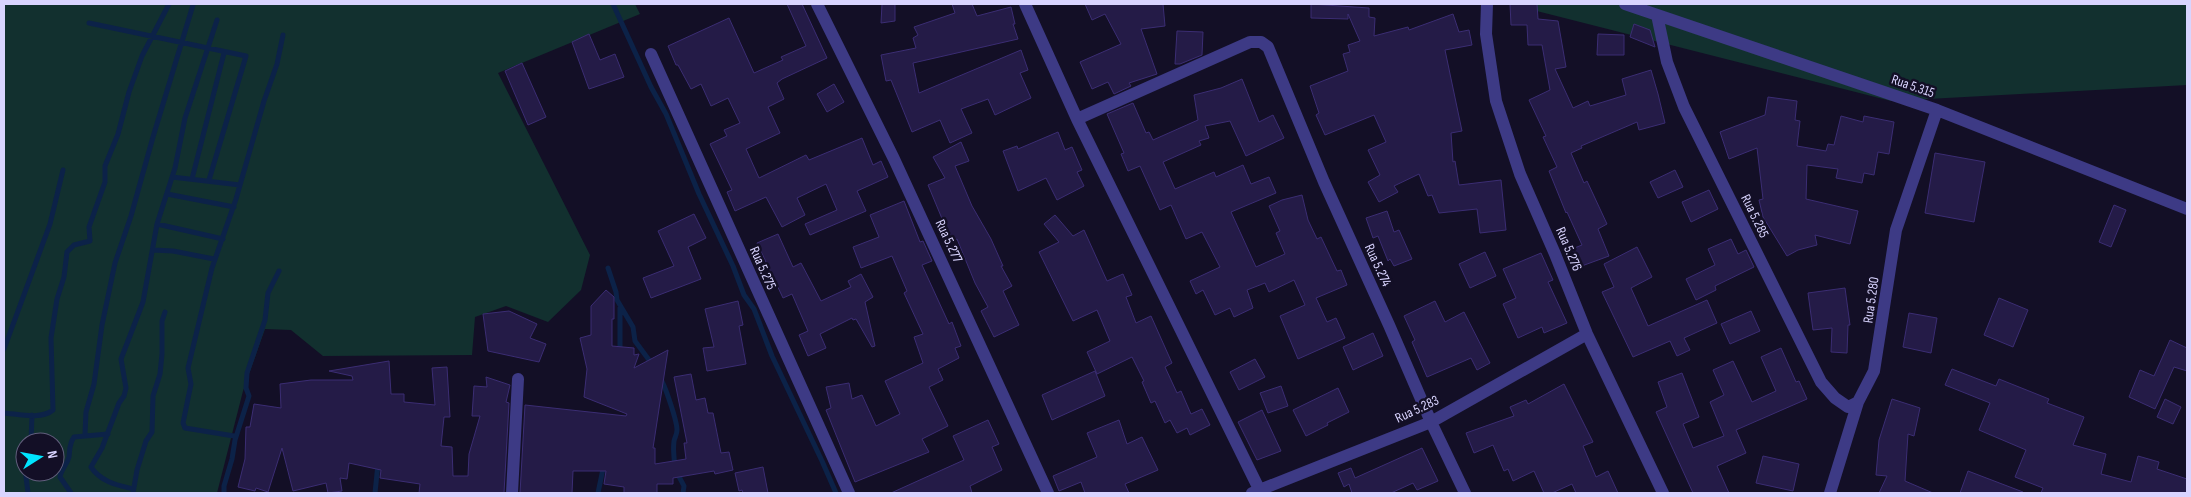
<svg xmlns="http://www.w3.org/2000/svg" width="2191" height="497" viewBox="0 0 2191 497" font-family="'Sofia Sans Condensed',sans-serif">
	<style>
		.green { fill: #12302f; fill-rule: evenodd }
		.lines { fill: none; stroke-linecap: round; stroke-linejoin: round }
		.stream { stroke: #0c2248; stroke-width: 5 }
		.building { fill: #241b47; stroke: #3b2d73 }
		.minor { stroke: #3d3a85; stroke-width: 12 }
		.labels { text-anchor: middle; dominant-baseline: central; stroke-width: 5; stroke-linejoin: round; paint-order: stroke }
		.street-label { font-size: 14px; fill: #d9d4ff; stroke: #130f26 }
	</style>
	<rect width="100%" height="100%" fill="#130f26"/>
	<path class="green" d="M4,4H635L640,14L498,73L590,255L581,290L548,322L506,306L475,317L472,355L323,356L291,330L265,329L243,391L217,493H4ZM25,442H55V472H25Z
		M1509,4H2187V85L1891,101Z"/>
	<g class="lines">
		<path class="stream" d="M613,4L651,87L666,114L699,194L733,266L744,295L754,309L772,356L822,461L836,493
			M89,23L246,56L209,180
			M172,177L240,185
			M192,179L224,53
			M167,194L234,207
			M157,224L223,239
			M153,250L173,251L214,259
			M608,268L616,292L617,300L633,327L635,341L652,364
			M4,349L50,224L63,170
			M620,352V308
			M660,378C665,385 677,421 677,430C677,434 675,437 674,441C673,450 674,461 676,469C678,476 681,480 684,486L683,493
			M4,413C18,414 41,420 53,410L51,338L57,299L64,277L67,252L74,245L90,241L89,227L105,182V166L118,134L129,92L142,56L169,4
			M85,434L86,412L94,384L102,325L115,263L131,216L153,137L193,5
			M234,436L185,428L183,423L191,384L188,368L212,268L236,199L264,101L277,64L283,35
			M31,442L32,415
			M25,469L28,493
			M133,489C117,485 101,482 91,467L102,448L119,403L124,396L126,388L121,359L143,302L157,224L175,168L185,118L217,20
			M71,493L60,477C61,469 67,465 69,457C70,449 69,444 74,437L108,434
			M133,493L137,470L146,441L152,432L153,396L160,374L162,354V321L165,312
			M224,493V486L232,459L235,440L249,396L246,388L247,373L265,320L268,293L279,271
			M375,493L378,464
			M598,493L604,464"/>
	</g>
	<path class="building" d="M787,4H802L827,58L782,79L777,83L784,99L768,107L780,133L746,149L759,178L806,155L809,160L862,138L873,165L881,161L888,177L857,191L866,211L810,235L805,224L837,210L826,184L797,198L805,215L782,227L766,197L735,211L727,192L732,190L710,144L727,136L724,130L740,123L728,98L711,106L701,84L691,89L678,65H676L668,46L729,18L754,73L783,60L781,57L806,46Z
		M882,4H895V21L881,23Z
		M952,4H972L977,16L1011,7L1015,24H1013L1018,39L913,63L919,93L1021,50L1028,70L1020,73L1031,98L995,115L988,99L961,109L972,133L950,143L940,120L912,132L891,80L886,81L881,55L916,48L913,38L918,35L914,27L955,13Z
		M1085,4H1163L1165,26L1141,29L1157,74L1129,83L1131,86L1114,94L1108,82L1092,89L1080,62L1121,44L1105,14L1092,20Z
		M1311,4L1369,8V17L1375,18L1374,36L1408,27L1409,30L1453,14L1459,32L1469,30L1472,45L1445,50L1462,131L1451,133L1453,162L1455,161L1459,185L1501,180L1506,230L1480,233L1477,209L1439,213L1432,195L1428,196L1419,174L1394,186L1398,192L1379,202L1368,182L1380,175L1368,150L1386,142L1374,115L1325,135L1316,115L1319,113L1310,86L1348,71L1343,54L1350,52L1348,45L1360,41L1348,14V19L1311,18Z
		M1510,4H1537L1538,19L1558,21L1566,67L1555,69L1573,108L1588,101L1590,106L1626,95L1622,79L1651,70L1658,94L1665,123L1639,130L1637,122L1581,146L1582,148L1571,153L1584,183L1587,181L1607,224L1598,229L1609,256L1579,267L1572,249L1582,245L1567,212L1566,213L1549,171L1557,167L1543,137L1546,136L1529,100L1550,90L1542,45H1528L1527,25H1511Z
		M1634,24L1650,30L1655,47L1630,37Z
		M1177,31L1203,32L1202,55L1180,64H1175Z
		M589,34L600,60L615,54L624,77L589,89L572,42Z
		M1598,34L1624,35V55H1597Z
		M522,63L546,117L528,125L505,71Z
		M1242,79L1259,122L1273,115L1284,138L1246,156L1230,121L1205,126L1209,138L1199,141L1201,145L1163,162L1175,189L1214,172L1216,177L1243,165L1251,184L1269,177L1276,193L1231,212L1256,267L1285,254L1276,233L1280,231L1269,206L1282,200L1302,195L1308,220L1317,239L1321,237L1337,271L1341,270L1347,285L1316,298L1327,322L1336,318L1345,338L1298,359L1280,316L1305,305L1294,280L1269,292L1265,283L1247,290L1253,308L1234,317L1230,308L1215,315L1203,290L1196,294L1190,281L1220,267L1202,232L1186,239L1171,205L1160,210L1140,166L1128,171L1121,154L1124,153L1107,114L1133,103L1146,133L1149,132L1153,140L1198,120L1194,95L1221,88Z
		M834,84L844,102L827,112L817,94Z
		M1768,97L1797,101L1795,120L1800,121L1797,146L1826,151L1828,144L1834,145L1841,116L1863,122L1864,116L1894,122L1889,154L1878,152L1874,175L1864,173L1862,183L1836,178L1838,169L1807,165L1806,199L1858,211L1850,244L1815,235L1817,245L1798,250L1787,256L1763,217L1759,200L1763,199L1757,148L1729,159L1720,132L1765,115Z
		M1058,132L1065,150L1072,147L1082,170L1077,172L1084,186L1057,200L1046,178L1018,191L1003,151L1017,146L1018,149Z
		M961,142L969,161L955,166L972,206L991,239L1003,266H1001L1012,286L1003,291L1019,325L994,337L981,311L988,307L975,283L957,239L954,241L943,221L928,185L945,178L933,157Z
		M1935,153L1985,162L1974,222L1925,213Z
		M1675,170L1683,187L1658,198L1650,182Z
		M1709,190L1718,209L1691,222L1682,202Z
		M904,201L920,242L923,241L932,261L922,265L949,324L952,322L961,346L955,348L959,358L938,369L943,380L929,387L948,426L922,439L929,452L855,482L826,410L831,408L826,387L849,383L852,399L862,395L876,426L900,414L885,381L923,363L914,337L923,334L904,293L907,291L892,256L861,268L853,247L879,237L870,215Z
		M2114,205L2126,210L2111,247L2099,242Z
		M1387,211L1394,232L1399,230L1412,259L1394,266L1390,259L1388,261L1378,236L1373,238L1366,218Z
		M694,214L706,238L688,247L701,279L651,298L643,278L674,266L658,231Z
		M1055,215L1073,236L1084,230L1107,281L1123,274L1132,295L1126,297L1136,323L1151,316L1172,363L1165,367L1177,393L1181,391L1191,414L1202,409L1210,425L1190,435L1187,428L1177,433L1170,420L1165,423L1155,401L1151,403L1142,382L1144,381L1132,357L1097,374L1087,352L1110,341L1097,310L1073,321L1039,252L1059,242L1044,224Z
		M778,234L793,267L801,263L821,301L851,287L848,281L861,274L873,297L865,302L875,346L872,347L856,319L853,320L852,318L820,334L826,348L808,356L799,335L808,331L792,294L783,298L757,243Z
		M1731,239L1738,254L1746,250L1754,267L1715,286L1716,290L1696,300L1686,279L1715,265L1708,249Z
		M1637,247L1652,277L1631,288L1648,326L1707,300L1717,323L1684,338L1690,350L1677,356L1670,341L1633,357L1602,292L1614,287L1604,264Z
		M1485,252L1496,276L1470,288L1459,264Z
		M1541,253L1553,280L1548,282L1567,323L1544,333L1542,327L1518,338L1503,304L1516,298L1503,269Z
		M1845,288L1850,325H1848L1847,353L1831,352L1832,328L1813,330L1808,293Z
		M606,290L614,297V319H612V346L634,348V355L639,354L634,368L668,350L653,448H655V464L686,459L684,443H687L674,377L691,374L696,400L705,398L708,413H713L721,453L729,452L733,470L715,474L714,471L673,478V484H657V493H624V487L604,484L606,471H573L572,493H520L525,405L626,416L627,414L584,397L587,369L580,338L591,335V306Z
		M1999,298L2028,310L2013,347L1984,335Z
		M738,301L743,325L739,326L746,364L707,371L703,348L714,347L705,309Z
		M1435,301L1445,322L1464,312L1490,363L1477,370L1471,358L1427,377L1412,342L1415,340L1404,316Z
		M509,311L537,324L530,338L546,344L539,362L488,351L483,314Z
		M1751,311L1760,331L1730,344L1721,324Z
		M1909,313L1937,318L1931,353L1903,347Z
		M1373,333L1383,356L1353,370L1343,347Z
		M2170,340L2187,348V371L2174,367L2155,409L2129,397L2140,370L2154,376Z
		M1781,348L1796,382L1799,381L1807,399L1736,430L1746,453L1717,466L1729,493H1693L1656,412L1667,407L1658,382L1682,373L1699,417L1683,424L1693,448L1724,436L1710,402L1724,395L1713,370L1733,361L1752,402L1776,391L1761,357Z
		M1255,359L1265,377L1239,390L1230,372Z
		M389,361L391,394H404V402L435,405L432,368L447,367L450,417H444L441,446L452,447L453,476H468L469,454L480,416H472L474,386L487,387L486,377L510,385L506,402L509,403L504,493H419L420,484L380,478L381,470L349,463L347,479L340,478L342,491L328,493L326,483L293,491L282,448L268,492L256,488L255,491L238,487L245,459L246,427H250L254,404L281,408L280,384L311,380H353L352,376L329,371Z
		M1952,369L1996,386L1999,379L2049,399L2047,403L2084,417L2073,445L2106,454L2101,474L2131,482L2138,456L2159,462L2157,469L2187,479V493H2041L2043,488L2015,477L2026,450L1979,430L1990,403L1945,385Z
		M1095,371L1105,396L1052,420L1042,395Z
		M1564,384L1593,442L1583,446L1596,477L1608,471L1618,493H1576L1572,484L1552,493H1544L1534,471L1513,481L1508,469L1504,471L1493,445L1474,453L1466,433L1514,416L1510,407L1526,400L1528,404Z
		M1281,386L1288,406L1268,413L1260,393Z
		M1338,388L1349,412L1327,423L1328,425L1306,436L1293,410Z
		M1892,399L1920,408L1914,436L1908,434L1905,481L1933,493H1879L1887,476L1876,475L1879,440Z
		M2165,399L2181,407L2173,424L2157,417Z
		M1262,410L1281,451L1257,460L1238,422Z
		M988,420L999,444L992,447L1002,470L970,486L972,493H891L964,460L953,436Z
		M1119,420L1127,444L1142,437L1158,470L1125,484L1129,493H1085L1081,482L1059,491L1053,476L1097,457L1087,433Z
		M1422,448L1438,481L1417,490L1413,483L1391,493H1352L1349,484L1344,487L1338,473L1351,468L1355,478Z
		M1763,456L1799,464L1793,491L1756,483Z
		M763,467L768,493H743L742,490L739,491L735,473Z
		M1968,471L2023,492V493H1960Z"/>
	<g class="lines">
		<path class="minor" d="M817,4L894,159L1048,493
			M1025,4L1077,119L1261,493
			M1487,4L1486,34L1496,101L1520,174L1555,254L1587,334L1663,493
			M1625,4L1937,110L2187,209
			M1657,15L1667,62L1684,107L1821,382L1835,398L1848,407L1858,402
			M651,54L849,493
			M1077,119L1250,42H1261L1268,47L1324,182L1389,325L1431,422L1465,493
			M512,493L518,379
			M1252,493L1431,422L1587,334
			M1830,493L1858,402L1874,371L1896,230L1937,110"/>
	</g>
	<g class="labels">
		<g class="street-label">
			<text transform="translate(1913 86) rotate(19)">Rua 5.315</text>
			<text transform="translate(1755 216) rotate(64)">Rua 5.285</text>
			<text transform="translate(949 241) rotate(65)">Rua 5.277</text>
			<text transform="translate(1569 249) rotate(67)">Rua 5.276</text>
			<text transform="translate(1378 265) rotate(65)">Rua 5.274</text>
			<text transform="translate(763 268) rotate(66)">Rua 5.275</text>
			<text transform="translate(1871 300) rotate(-82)">Rua 5.280</text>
			<text transform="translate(1417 409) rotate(-25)">Rua 5.283</text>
		</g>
	</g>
	<rect width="2191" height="497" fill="none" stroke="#d9d4ff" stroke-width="10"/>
	<g transform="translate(40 457) rotate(79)"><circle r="24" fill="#130f26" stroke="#625e7d"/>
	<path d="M0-4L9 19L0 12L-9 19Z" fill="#00e5ff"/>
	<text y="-8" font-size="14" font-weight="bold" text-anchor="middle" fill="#d9d4ff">N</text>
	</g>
</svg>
